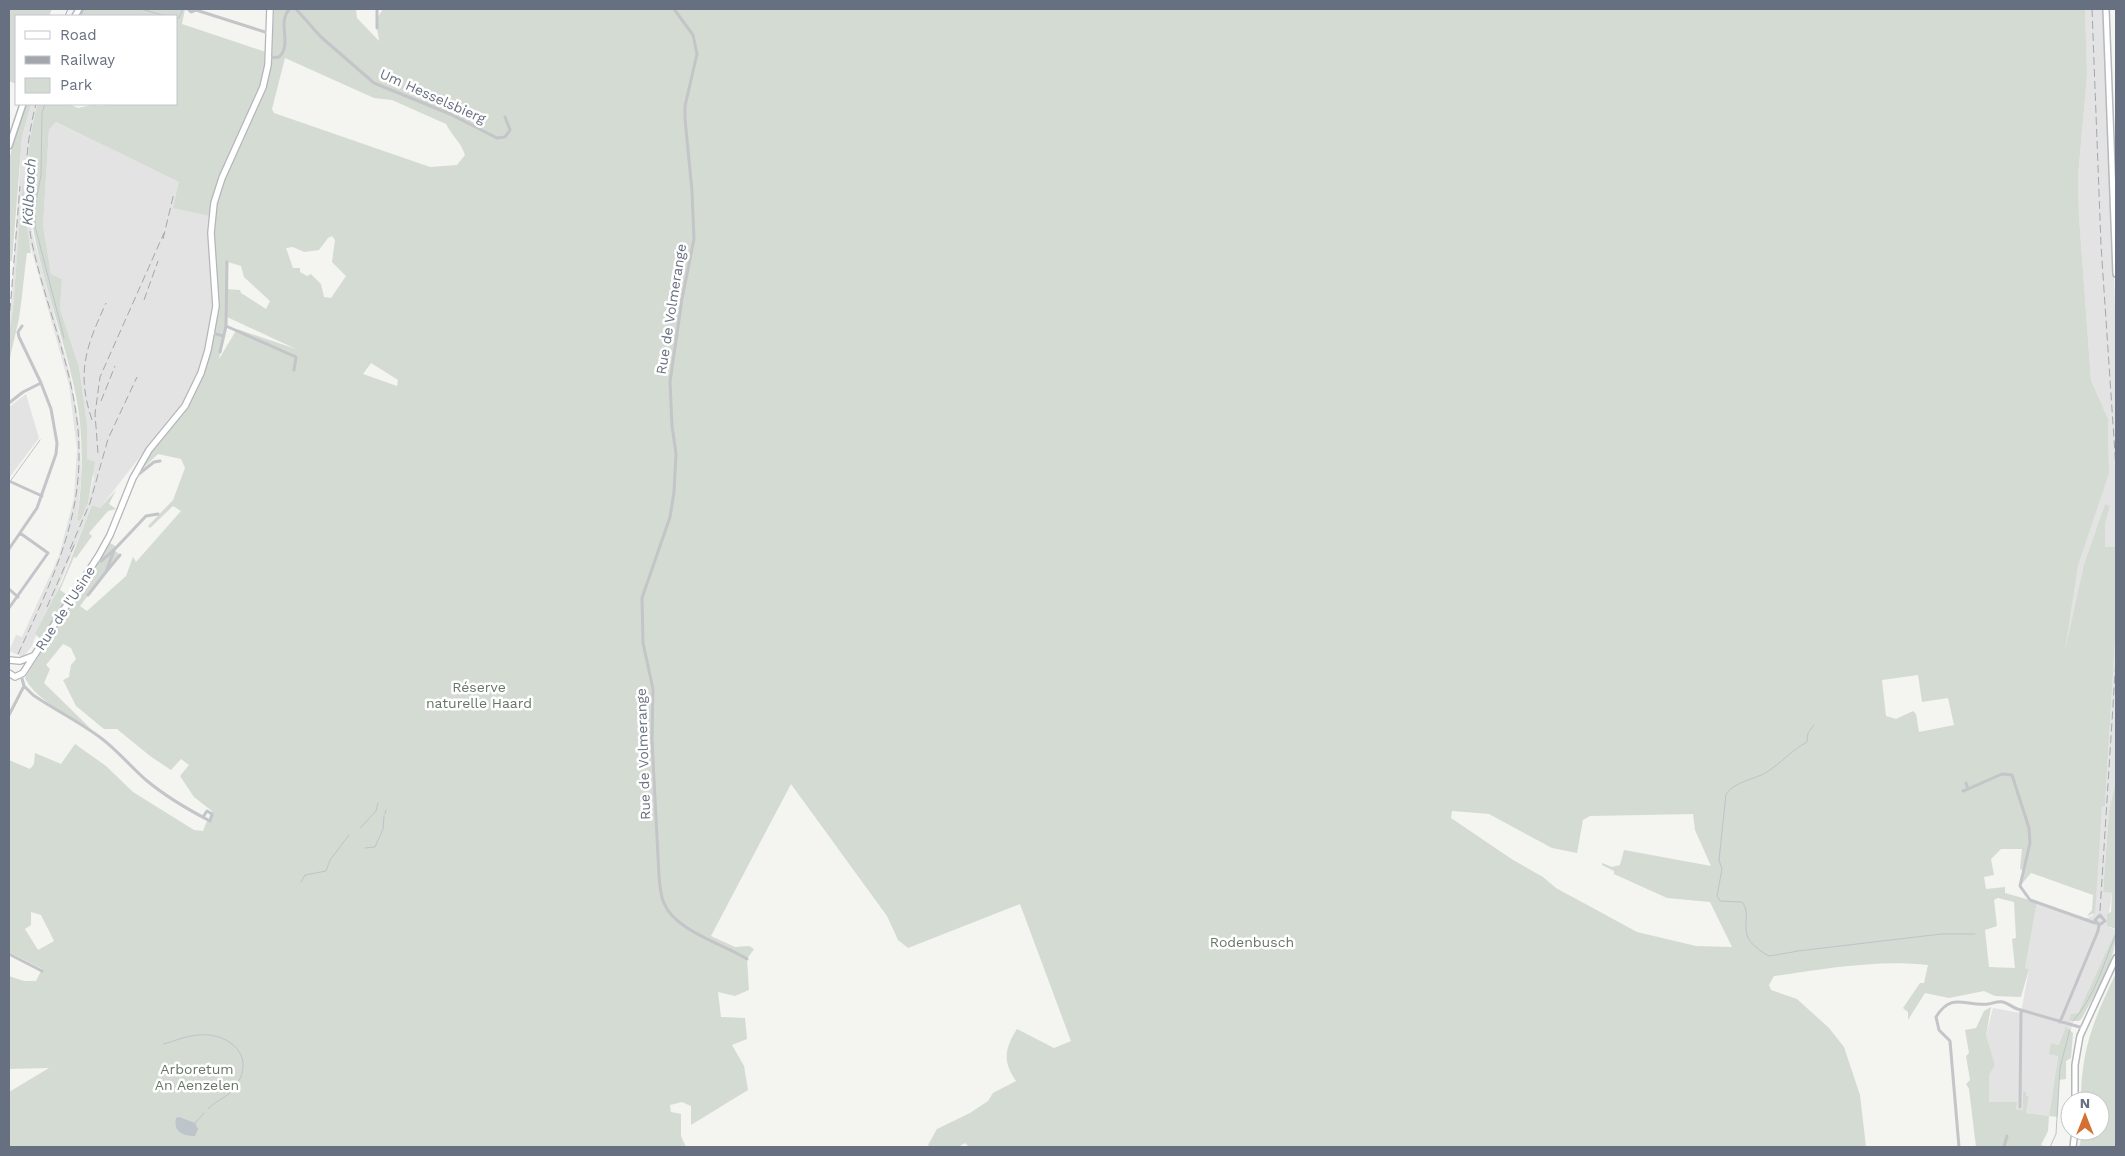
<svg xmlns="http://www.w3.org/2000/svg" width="2125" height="1156" viewBox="0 0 2125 1156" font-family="'Work Sans',sans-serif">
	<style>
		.built { fill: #e2e3e2 }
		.green { fill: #d4dbd2; fill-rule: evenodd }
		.water { fill: #bdc4ca }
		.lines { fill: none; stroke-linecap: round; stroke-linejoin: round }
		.stream { stroke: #bdc4ca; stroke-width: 1 }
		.secondary-casing { stroke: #b5b8bd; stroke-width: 8 }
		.primary-casing { stroke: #b4b6ba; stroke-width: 8 }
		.street { stroke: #c3c5c9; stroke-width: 3 }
		.secondary { stroke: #fff; stroke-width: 5 }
		.primary { stroke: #fff; stroke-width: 5.5 }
		.rail { stroke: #a3a7ad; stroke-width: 1; stroke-dasharray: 8 4; stroke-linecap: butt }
		.labels { text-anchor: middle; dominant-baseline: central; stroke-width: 5; stroke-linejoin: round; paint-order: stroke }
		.street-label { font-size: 14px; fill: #667080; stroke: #fff }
		.park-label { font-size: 14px; fill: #657764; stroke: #fff }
		.water-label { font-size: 15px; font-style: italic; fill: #677784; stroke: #fff }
	</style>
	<rect width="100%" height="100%" fill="#f4f4f1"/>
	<path class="built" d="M2085,9H2104L2116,334V547L2105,548V524L2110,506L2105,504L2084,564L2063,663L2078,566L2109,474L2108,419L2091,380L2079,216L2078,176L2087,76Z
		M31,104H38L29,157L28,190L32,232L70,374L80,428L81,479L77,520L80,521L88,503L94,477L87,459V424L79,367L60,309L62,279L51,274L43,225L49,130L56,122L179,182L212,215L216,289L212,333L191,396L149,450L146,449L100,508L92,505L50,608L39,627L32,646L23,657L9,651L16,635L22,637L59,556L74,498L77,449L69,385L27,233L23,182L13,309L9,333L22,137Z
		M26,394L39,438L9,478V407Z
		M2116,623V779L2109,811L2103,892L2112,893L2107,926L2116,930L2078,1013L2072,1014L2069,1021L2073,1022L2071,1029L2066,1027L2059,1045L2051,1043L2058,1055L2049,1116L2026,1113L2029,1096H2026V1093H2023V1110L2016,1109V1102H1989V1075L1995,1065L1986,1035L1993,1008L2021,1013L2029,969L2025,968L2037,902L2085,919L2093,915L2102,806L2105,804Z"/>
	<path class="green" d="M9,9H52L49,16H16V84L9,81Z
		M82,9H185L182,24L272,54L274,9H356L357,18L379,41L376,20L383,9H2085L2087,76L2078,176L2079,216L2091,380L2108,419L2109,474L2078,566L2065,651L2084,564L2105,504L2110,506L2105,524V547H2116V623L2105,805L2102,807L2095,913L2087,916L2092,910L2093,895L2031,873L2020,886L2023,870L2020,869L2022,849H2001L1991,859L1994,875L1984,877L1986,889L2005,887V893L2037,902L2025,968L2029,969L2021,997L1995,996L1984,991L1949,998L1925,993L1908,1020V1012L1903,1008L1920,983H1924L1928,965C1878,959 1824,969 1774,976L1769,985L1771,990L1797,999L1829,1028L1844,1047L1860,1095L1866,1147H969L965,1143L958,1147H930L928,1145L937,1129L970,1113L988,1101L993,1093L1016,1081C1002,1061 1005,1048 1017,1029L1054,1048L1071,1041L1020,904L908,948L898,940L887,916L791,784L711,936L735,947L749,946L754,949L747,959L749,990L735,996L718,992L721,1017L745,1018L747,1039L732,1045L744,1066L748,1090L691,1125V1106L682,1102L670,1105L671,1112L681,1114V1136L686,1147H9V1092L49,1068L9,1069V976L24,981H36L42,969L9,952V760L30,769L34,764L35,753L61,764L75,744L106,766L133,792L194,830L203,831L207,821L212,820V811L194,797L180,776L189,765L181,759L171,770L150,756L117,729H104L76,706L63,680L69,677L71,665L76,659L71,648L63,644L46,665L50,669L44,683L91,729C68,715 36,700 25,678L110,543L117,547L114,550L119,554L80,606L87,611L126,576L133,557L136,562L181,511L173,506L150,528L148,526L173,500L185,468L181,459L158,454L139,472L149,450L185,406L201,373L216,306L211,216L173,208L179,182L56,122L49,130L43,225L51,274L62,279L60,309L79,367L87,424V459L95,462L88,503L80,521L77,520C83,479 84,437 76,396C56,296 7,208 38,104H69L78,108L96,104L97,106L115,104H176V16H79ZM285,58L374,98L392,100L446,124C452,136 461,142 465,155L457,165L430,167L274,113L272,109ZM332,236L335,240L332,262L346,276L331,298L324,297L321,284L311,274L307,276L300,272V268H293L286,248L293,247L304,252L319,250L328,238ZM228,262L241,266L244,277L270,301L266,309L241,293L240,290L226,289ZM227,317L296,349L237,329L219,359ZM371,363L398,380L397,386L363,374ZM1918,675L1922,702L1948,698L1954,725L1919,732L1916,714L1913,711L1896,719L1886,716L1882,680ZM1452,811L1489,814L1552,848L1577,853L1583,820L1590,816L1693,814L1695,830L1711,866L1624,850L1620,865L1612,867L1602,863V865L1614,871V874L1667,898L1710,902L1732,947L1696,946L1637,932L1556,888L1543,877L1513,860L1451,818ZM1998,898L2014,902L2016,938L2012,939L2015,968L1989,967L1985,930L1997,926L1994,900ZM31,912L41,915L54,941L38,950L25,929L31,925Z
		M26,104H31L22,137L12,261H9V161L14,139Z
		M23,176L25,214L31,253H27C25,264 20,323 17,327L9,362V333L13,309Z
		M116,490L109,504L116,509L108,511L89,533L92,536L76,558L74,557L60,590L70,597L53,622L43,641L35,634L62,582L92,505L100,508Z
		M2116,779V929L2107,926V914L2111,912L2112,893L2103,892L2109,811Z
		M2116,930C2116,962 2097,990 2082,1018L2079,1021H2069L2071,1014L2078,1013Z
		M2116,973V1147H2079L2083,1131H2100V1101H2081C2081,1049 2094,1019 2116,973Z
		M1991,1007L1986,1035L1995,1065L1989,1075V1102H2017L2016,1109L2023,1110V1092H2026V1096H2029L2026,1113L2049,1116L2058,1056L2049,1054L2051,1043L2059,1045L2066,1026L2073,1033L2071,1058L2066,1061V1079L2059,1080L2058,1117L2049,1116L2048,1131L2041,1145L2047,1147H1976L1969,1089L1966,1084L1970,1080L1966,1056L1969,1053L1965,1030L1976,1028L1984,1011Z"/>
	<path class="water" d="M179,1117L195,1123L198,1129L195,1136C183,1136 173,1132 176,1118Z"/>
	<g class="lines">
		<path class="stream" d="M141,9L166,16
			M81,16L84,9
			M176,19L179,18L183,9
			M45,104L42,113L41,175L35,206V226L64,338
			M9,483L40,440
			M1814,725L1808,733L1807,742C1792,750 1781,763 1767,772C1754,780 1735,781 1726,794L1719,860L1722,869L1717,896L1720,901L1742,902C1753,916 1737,933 1756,947C1761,951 1765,955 1770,956L1798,951L1941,934H1975
			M385,814L386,810
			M360,828L376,811L378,803
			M365,848L375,847L383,829L384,816
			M301,882L305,875L326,871L330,860L349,835
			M2073,1021C2094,998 2104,963 2116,934
			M164,1044C174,1041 186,1036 198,1035C227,1032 256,1054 237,1084C229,1098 218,1098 208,1109
			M195,1123L204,1113
			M2050,1147L2056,1134L2060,1068L2070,1029"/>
		<g class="secondary-casing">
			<path id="secondary" d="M2106,9L2116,274
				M75,16L79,9
				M9,146L23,104
				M2075,1101V1065L2080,1036L2116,958
				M2073,1147L2075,1131"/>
		</g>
		<g class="primary-casing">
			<path id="primary" d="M9,660L20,661L33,656
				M9,673L15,677L23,673L99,555L110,535L133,478L149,450L185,406L201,373L208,350L216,306L211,233L214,203L222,178L263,87L268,65L270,9"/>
		</g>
		<path class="street" d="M188,9L191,12L196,10L268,33
			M296,9L321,37L374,83L450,114L497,138L505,137L510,130L505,117
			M377,9V28
			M674,9L693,35L697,54L685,106V119L692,191L694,239L682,299L670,382L672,426L676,454L674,492L670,517L642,598L643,643L653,689L652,739L659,876C660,885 660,895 664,903C674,930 723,944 747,959
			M269,58L279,57C293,44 276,22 290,9
			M226,326L296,357L294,370
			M212,333L224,336
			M220,352L226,326L227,262
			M9,403L23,392L41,383
			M135,477L154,462L160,461
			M9,481L42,496
			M9,549L37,508L56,454L57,443L51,409L41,383L19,337L18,332L22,326
			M114,550L146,516L158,514
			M96,560L101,561L114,550L106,572L120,555
			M9,589L18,597
			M88,595L106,572
			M9,608L48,553L20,533
			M21,675L24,686L33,695C55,710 80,722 101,738C117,750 130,766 146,780C165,796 187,809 210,821L212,814L207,811L203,817
			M9,715L24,686
			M1966,783L1968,789L2002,774L2012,775L2029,828L2030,843L2020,886L2030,900L2095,923
			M1963,791L1968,789
			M9,954L42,971
			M2060,1022L2098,931L2099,925L2095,920L2100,915L2105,921L2099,925
			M2020,1107L2021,1010L2083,1028
			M1959,1147L1950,1041L1939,1030L1936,1017C1952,991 1966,1007 1988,1004C1994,1003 1997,1001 2003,1002C2010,1004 2014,1009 2021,1010
			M2004,1147L2007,1136"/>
		<use href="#secondary" class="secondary"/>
		<use href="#primary" class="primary"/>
		<path class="rail" d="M2092,9L2101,245L2116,469
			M65,16L68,9
			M163,239L174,193
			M144,300L158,261
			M9,323L20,186
			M101,401L115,366
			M92,420C76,372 86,347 106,303
			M98,453L95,414L100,377L164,233
			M70,549L90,503L108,439L137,377
			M47,607L75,543
			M18,654C48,589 80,526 79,453C79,380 47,313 32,243C23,197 24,149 36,104
			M2100,911L2116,658"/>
	</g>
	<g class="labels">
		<g class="street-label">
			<text transform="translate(433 96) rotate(24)">Um Hesselsbierg</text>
			<text transform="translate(671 309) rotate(-81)">Rue de Volmerange</text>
			<text transform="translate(65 608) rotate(-57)">Rue de l'Usine</text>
			<text transform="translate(643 754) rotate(-92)">Rue de Volmerange</text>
		</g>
		<g class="park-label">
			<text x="479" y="687">Réserve<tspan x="479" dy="16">naturelle Haard</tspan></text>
			<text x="1252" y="942">Rodenbusch</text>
			<text x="197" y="1069">Arboretum<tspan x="197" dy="16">An Aenzelen</tspan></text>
		</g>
		<g class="water-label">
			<text transform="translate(29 192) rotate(-87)">Kälbaach</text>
		</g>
	</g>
	<rect width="2125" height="1156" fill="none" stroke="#667080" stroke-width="20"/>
	<rect x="15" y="15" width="162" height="90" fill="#ffffff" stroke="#c2c6cc"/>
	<rect x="25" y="31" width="25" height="8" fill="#ffffff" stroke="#c2c6cc"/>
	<text x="60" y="40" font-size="15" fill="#667080">Road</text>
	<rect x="25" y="56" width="25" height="8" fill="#a3a7ad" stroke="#c2c6cc"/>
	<text x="60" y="65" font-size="15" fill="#667080">Railway</text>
	<rect x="25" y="78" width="25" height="15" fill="#d4dbd2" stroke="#c2c6cc"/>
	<text x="60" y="90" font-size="15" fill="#667080">Park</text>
	<g transform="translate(2085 1116)"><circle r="24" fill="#ffffff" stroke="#c2c6cc"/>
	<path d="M0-4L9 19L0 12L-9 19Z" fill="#d47031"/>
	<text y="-8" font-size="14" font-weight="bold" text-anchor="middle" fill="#667080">N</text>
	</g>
</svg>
